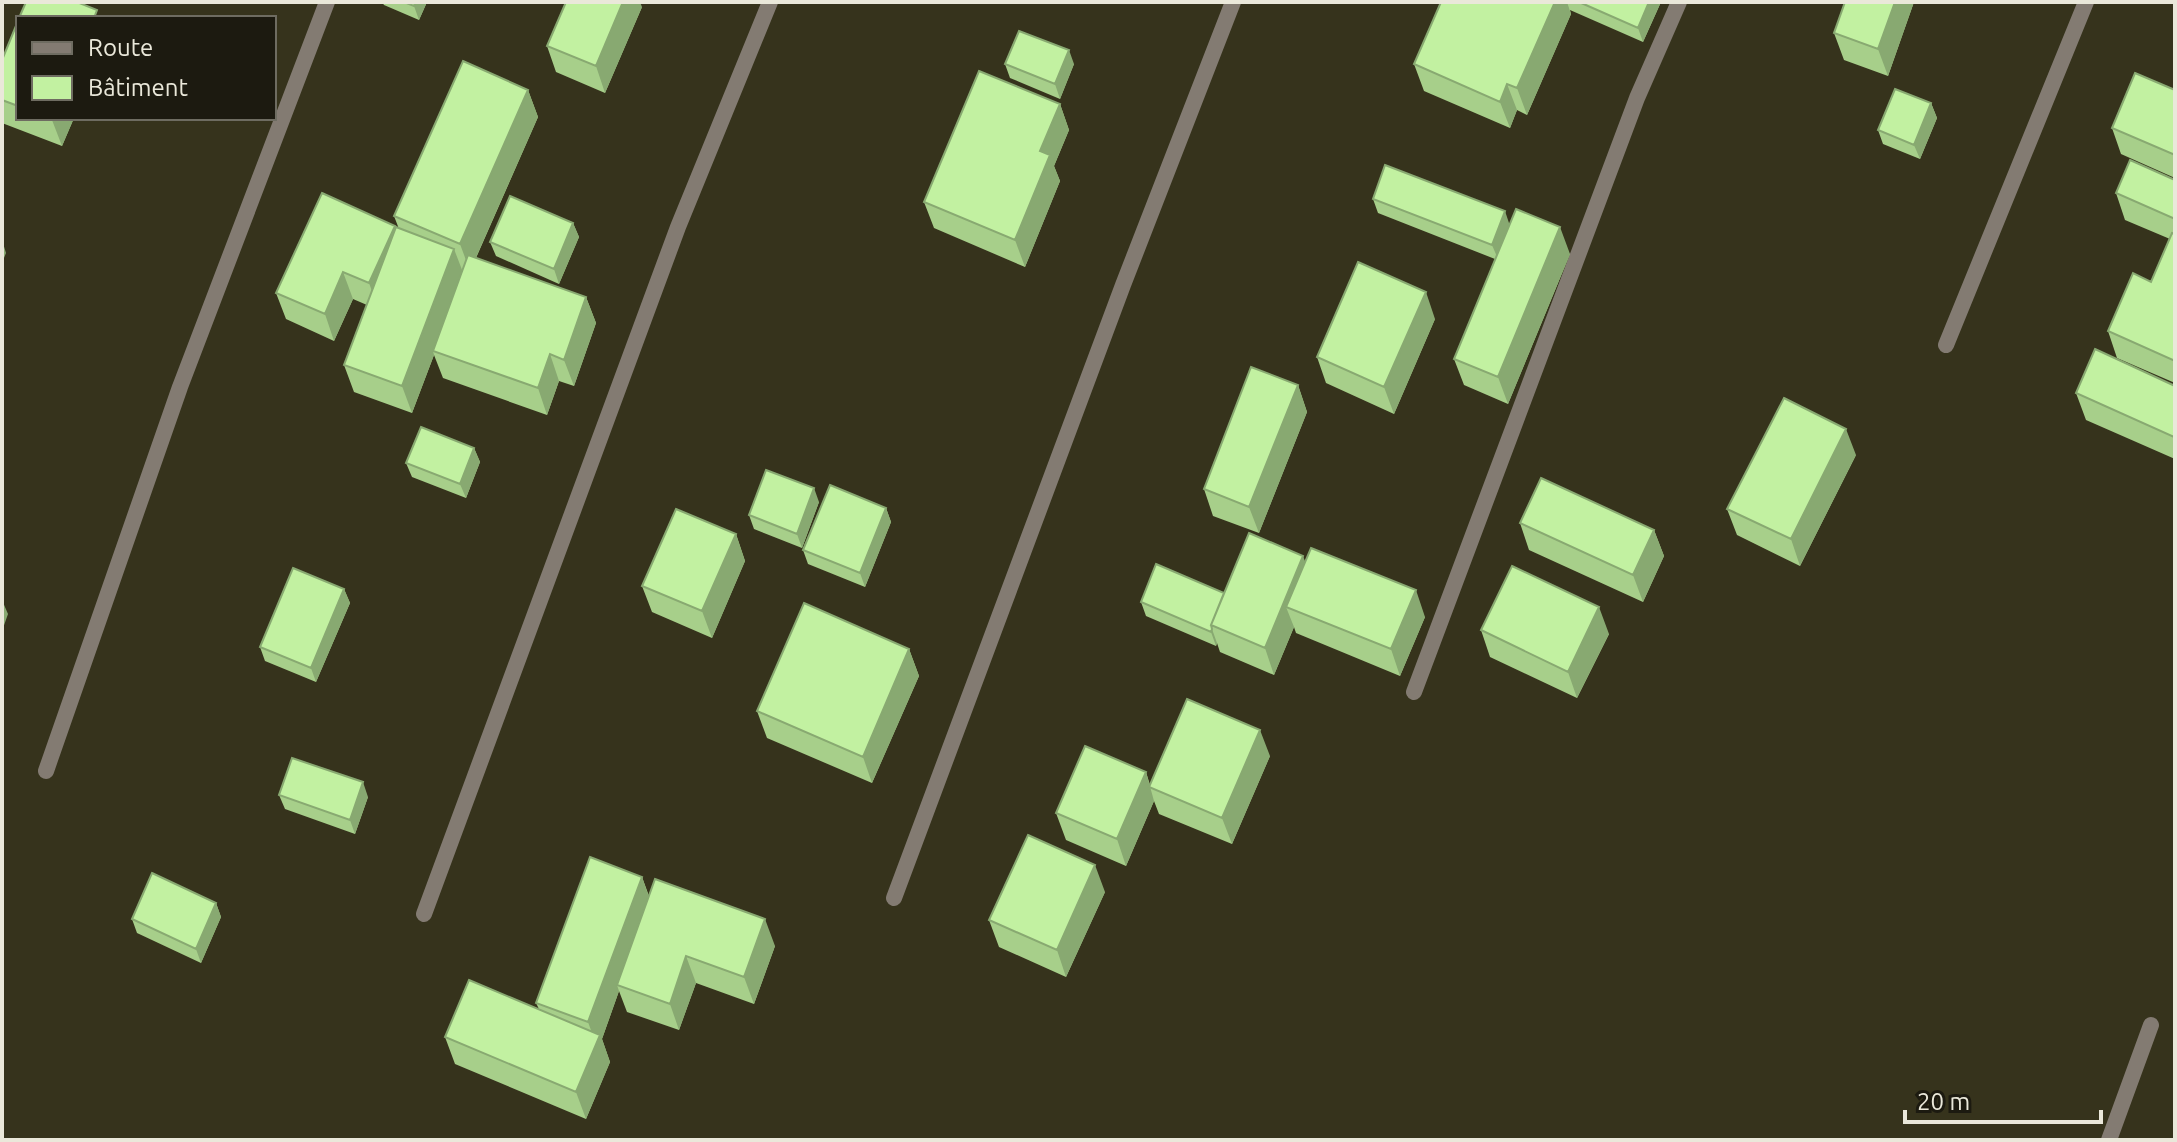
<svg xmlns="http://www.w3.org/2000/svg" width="2177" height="1142" viewBox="0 0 2177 1142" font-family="Ubuntu,sans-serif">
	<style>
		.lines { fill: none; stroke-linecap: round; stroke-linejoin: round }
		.street { stroke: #837b72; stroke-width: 16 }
		.wall { fill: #a7cf8a }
		.shaded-wall { fill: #88a971 }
		.building { fill: #c2f1a1; stroke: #88a971; stroke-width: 2 }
	</style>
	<rect width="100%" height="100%" fill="#36331c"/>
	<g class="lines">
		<path class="street" d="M1946,345L2086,2
			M1414,692L1637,98L1679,2
			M46,771L180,387L327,2
			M894,898L1123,285L1233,2
			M424,914L678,227L770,2
			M2109,1140L2151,1025"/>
	</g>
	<path class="wall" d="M382,2H427L419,20L384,5Z
		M1441,2H1661L1643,42L1570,10L1571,14L1527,115L1517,110L1510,128L1424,91L1414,64Z
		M1914,2L1888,76L1844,60L1834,33Z
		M642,7L605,93L556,72L547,46Z
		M18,21V118H74L62,146L2,123V60Z
		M1005,64H1074L1060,99L1010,78Z
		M528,90L538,117L476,258L586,297L596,323L574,386L559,381L547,415L443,378L434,355L412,413L354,392L344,365L367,305L353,299L334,341L286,319L276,293L396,229H399L394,216Z
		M2175,90V178L2121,154L2112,128Z
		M1931,103L1937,118L1920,159L1883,144L1878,130Z
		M1060,104L1069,130L1054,166L1060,181L1025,267L934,228L924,202Z
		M2175,180V383L2117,358L2108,331L2151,282L2170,239L2125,220L2116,193Z
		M1373,199L1509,225L1570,254L1508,404L1464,385L1454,359L1495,259L1378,213Z
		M573,223L579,237L559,284L496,256L490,242Z
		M1435,319L1394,414L1326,383L1317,357Z
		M1298,385L1307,412L1259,533L1213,516L1204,489Z
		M2175,386V459L2086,420L2076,393Z
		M474,448L480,462L466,498L412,477L406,463Z
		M1856,455L1800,566L1737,535L1727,509Z
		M819,502L802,548L754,529L749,515Z
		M886,508L891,522L865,587L808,564L803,550Z
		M1520,523L1654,530L1664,556L1643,602L1529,550Z
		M736,534L745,561L712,638L652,612L642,586Z
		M1305,562L1425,617L1400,676L1296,633L1294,627L1274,675L1220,652L1217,643L1216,646L1146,616L1141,602L1224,593Z
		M344,589L350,603L316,682L265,661L260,647Z
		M1481,630L1609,634L1577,698L1490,657Z
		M909,649L919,676L872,783L767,738L757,711Z
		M1270,756L1232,844L1159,814L1154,801L1126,866L1066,840L1056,813L1146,772L1150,785Z
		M279,795L368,797L355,834L285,809Z
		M642,877L649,896L775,946L754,1004L696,983L679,1030L627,1012L619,991L602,1039L610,1062L586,1119L455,1064L445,1037L539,1009L536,1003Z
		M1105,892L1066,977L999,947L989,920Z
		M216,903L221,917L201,963L137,933L132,919Z"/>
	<path class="shaded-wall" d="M416,2H427L419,20L414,6Z
		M623,2H640L642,7L605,93L596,66Z
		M1555,2H1567L1571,14L1527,115L1517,88Z
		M1649,2H1661L1643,42L1638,28Z
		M1895,2H1914L1888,76L1878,49Z
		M1069,50L1074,64L1060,99L1055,84Z
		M1507,84L1517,110L1510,128L1500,102Z
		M528,90L538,117L470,271L460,244Z
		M1931,103L1937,118L1920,159L1914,145Z
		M1060,104L1069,130L1054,166L1060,181L1025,267L1015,240L1040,151Z
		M53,118H74L62,146L52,120Z
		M1505,211L1510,226L1498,259L1492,245Z
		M573,223L579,237L559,284L554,269Z
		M395,226L404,252L379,310L369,283Z
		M1560,227L1570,254L1508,404L1498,377Z
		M2,240L6,253L2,263Z
		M454,249L464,275L433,351L434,355L412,413L402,386Z
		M343,272L353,299L334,341L325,314Z
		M1426,292L1435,319L1394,414L1384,387Z
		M586,297L596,323L574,386L564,360Z
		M550,354L559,381L547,415L538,388Z
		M1298,385L1307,412L1259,533L1249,507Z
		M1846,429L1856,455L1800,566L1791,539Z
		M474,448L480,462L466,498L460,484Z
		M814,488L819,502L802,548L797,534Z
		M886,508L891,522L865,587L860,573Z
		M1654,530L1664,556L1643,602L1633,575Z
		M736,534L745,561L712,638L702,611Z
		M1303,556L1313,582L1286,607L1294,627L1274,675L1265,648Z
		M344,589L350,603L316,682L311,668Z
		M1416,590L1425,617L1400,676L1391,649Z
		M2,600L8,614L2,631Z
		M1599,607L1609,634L1577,698L1568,672Z
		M1212,629L1217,643L1216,646L1211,632Z
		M909,649L919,676L872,783L863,757Z
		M1260,730L1270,756L1232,844L1222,818Z
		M1146,772L1154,801L1126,866L1117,839Z
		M363,782L368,797L355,834L350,820Z
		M1095,865L1105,892L1066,977L1057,950Z
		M642,877L651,903L617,985L619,991L602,1039L610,1062L586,1119L576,1092L596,1044L588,1022Z
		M216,903L221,917L201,963L196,949Z
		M765,919L775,946L754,1004L744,977Z
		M686,956L696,983L679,1030L670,1004Z"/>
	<path class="building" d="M26,2H77L97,10L94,18H19Z
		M404,2H416L414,6Z
		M566,2H623L596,66L547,46Z
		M1441,2H1555L1517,88L1507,84L1500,102L1414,64Z
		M1579,2H1649L1638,28Z
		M1845,2H1895L1878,49L1834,33Z
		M18,21V106L2,100V60Z
		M1019,31L1069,50L1055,84L1005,64Z
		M463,61L528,90L460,244L394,216Z
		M979,71L1060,104L1040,151L1050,155L1015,240L924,202Z
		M2135,73L2175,90V155L2112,128Z
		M1895,89L1931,103L1914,145L1878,130Z
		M2130,160L2175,180V219L2116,193Z
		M1385,165L1505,211L1492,245L1373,199Z
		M322,193L395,226L369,283L343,272L325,314L276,293Z
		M510,196L573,223L554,269L490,242Z
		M1516,209L1560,227L1498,377L1454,359Z
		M396,227L454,249L402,386L344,365Z
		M2172,233L2175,234V361L2108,331L2133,273L2151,282Z
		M468,255L586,297L564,360L550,354L538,388L433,351Z
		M1358,262L1426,292L1384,387L1317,357Z
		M2095,349L2175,386L2174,437L2076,393Z
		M1251,367L1298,385L1249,507L1204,489Z
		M1784,398L1846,429L1791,539L1727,509Z
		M421,427L474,448L460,484L406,463Z
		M766,470L814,488L797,534L749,515Z
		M1541,478L1654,530L1633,575L1520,523Z
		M830,485L886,508L860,573L803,550Z
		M676,509L736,534L702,611L642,586Z
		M1249,533L1303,556L1265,648L1211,625Z
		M1311,548L1416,590L1391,649L1286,607Z
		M1156,564L1224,593L1211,625L1212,629L1211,632L1141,602Z
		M1512,566L1599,607L1568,672L1481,630Z
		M293,568L344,589L311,668L260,647Z
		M804,603L909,649L863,757L757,711Z
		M1187,699L1260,730L1222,818L1149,787Z
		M1085,746L1146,772L1117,839L1056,813Z
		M292,758L363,782L350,820L279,795Z
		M1028,835L1095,865L1057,950L989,920Z
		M590,857L642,877L588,1022L536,1003Z
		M152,873L216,903L196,949L132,919Z
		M655,879L765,919L744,977L686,956L670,1004L617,985Z
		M469,980L600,1035L576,1092L445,1037Z"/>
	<rect width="2177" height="1142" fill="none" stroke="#eae8da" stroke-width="8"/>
	<rect x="16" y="16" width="260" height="104" fill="#1c1a10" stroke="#6e6c61" stroke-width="2"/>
	<rect x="32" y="42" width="40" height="12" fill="#837b72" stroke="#6e6c61" stroke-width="2"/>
	<text x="88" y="56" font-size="24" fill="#eae8da">Route</text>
	<rect x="32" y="76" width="40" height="24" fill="#c2f1a1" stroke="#6e6c61" stroke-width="2"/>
	<text x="88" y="96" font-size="24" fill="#eae8da">Bâtiment</text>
	<path d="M1905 1110v12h196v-12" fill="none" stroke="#eae8da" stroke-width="4"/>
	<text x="1917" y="1110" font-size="24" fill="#eae8da" stroke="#1c1a10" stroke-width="6" paint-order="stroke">20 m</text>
</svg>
